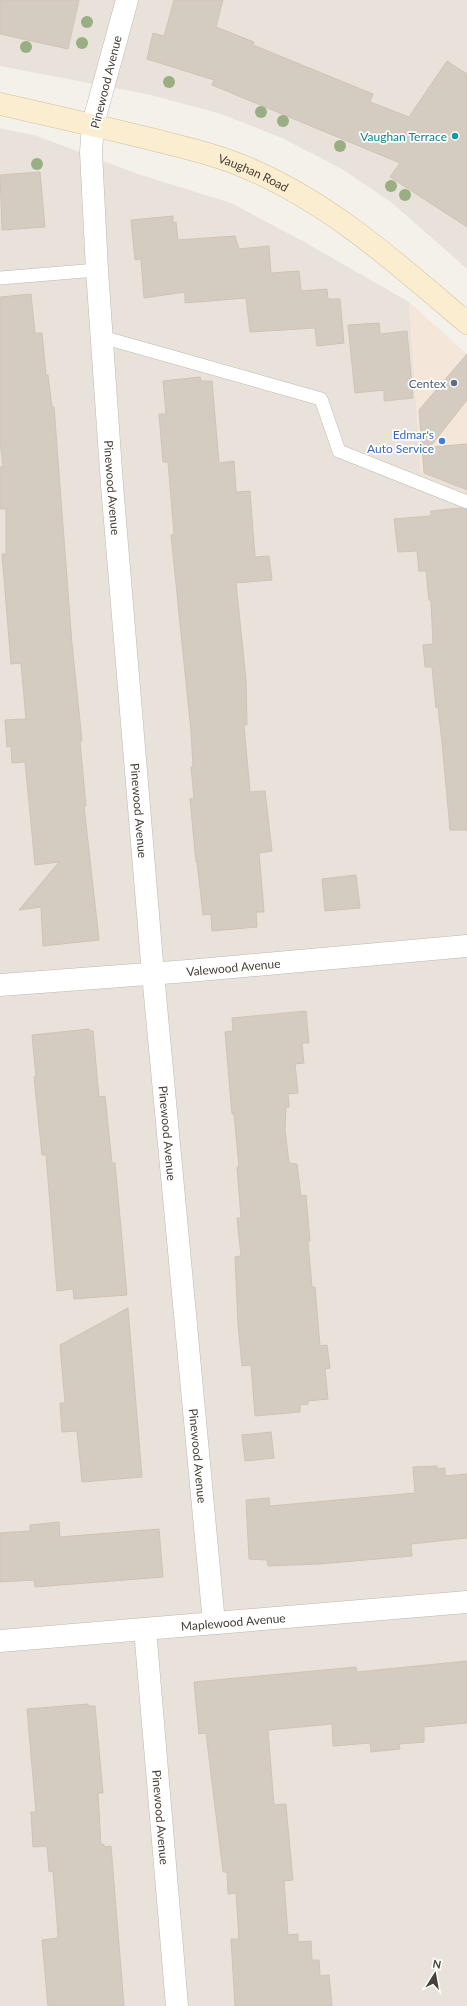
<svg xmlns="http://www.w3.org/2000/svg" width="467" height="2006" viewBox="0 0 467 2006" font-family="Lato,sans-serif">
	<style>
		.residential { fill: #e8e2da }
		.commercial { fill: #f4e7d9 }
		.building { fill: #d5ccc1; stroke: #d0c3b5 }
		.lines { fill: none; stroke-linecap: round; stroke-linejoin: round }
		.lane-casing { stroke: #bfb8ae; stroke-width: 14 }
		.street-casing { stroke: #bfb8ae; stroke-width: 23 }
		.secondary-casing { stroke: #d0c09e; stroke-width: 23 }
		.lane { stroke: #fff; stroke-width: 13 }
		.street { stroke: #fff; stroke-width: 22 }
		.secondary { stroke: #fbedcf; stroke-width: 22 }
		.tree { fill: #9aae84 }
		.culture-dot { fill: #0f9aa8; stroke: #fff; stroke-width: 1.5 }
		.service-dot { fill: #5c6f8a; stroke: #fff; stroke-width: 1.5 }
		.shop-dot { fill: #3f7fe0; stroke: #fff; stroke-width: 1.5 }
		.labels { text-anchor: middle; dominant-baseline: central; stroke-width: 3.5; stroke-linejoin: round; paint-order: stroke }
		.street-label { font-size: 12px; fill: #484139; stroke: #fff }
		.culture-label { font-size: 12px; fill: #0d838f; stroke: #fff; text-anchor: end }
		.service-label { font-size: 12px; fill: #4e5e75; stroke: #fff; text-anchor: end }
		.shop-label { font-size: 12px; fill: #366cbe; stroke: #fff; text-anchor: end }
	</style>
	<rect width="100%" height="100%" fill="#f4f1eb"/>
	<path class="residential" d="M0,0H467V269L391,202L342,169L282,138L221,114L151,95L0,66Z
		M0,128L37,136L138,174L231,203L299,239L409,302L421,472L467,491V2006H0Z"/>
	<path class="commercial" d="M409,302L467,354V491L421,472Z"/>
	<path class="building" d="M0,0H79L68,49L0,34Z
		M174,0H223L216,27L254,42L253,45L373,94L370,102L409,117L447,61L467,74V227L390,177L400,163L229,92L212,85L214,80L147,59L153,33L164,36Z
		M40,172L45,227L2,230L0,175Z
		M173,216V223L176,222L178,240L235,236L239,249L269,246L271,273L299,271L301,291L327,289L328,299H340L344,343L317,346L315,328L250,332L246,298L185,303V292L144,298L141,259L135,260L131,220Z
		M31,294L35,333H42L46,375H48L52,407H54L72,644L82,741H80L86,806H84L99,940L43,946L41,907L19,910L59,862L35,865L25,762L12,763L11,746L7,747L5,720L26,719L21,663L11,664L2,554H6V509H0V467H3L0,442V297Z
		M379,323L380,334L407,331L413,398L384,401V390L355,393L348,325Z
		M467,354V400L430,447L467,444V490L424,473L419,410Z
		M200,377L201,381H212L219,463L234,461L236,492L250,491L255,557L269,556L272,580L236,583L246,680L247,725H244L250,792L265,791L272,851L259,853L264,912H256L257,927L212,931L211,914L203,915L197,862H196L190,799L194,798L191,767H193L191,731L171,535L174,534L168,462H163L159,414H166L163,381Z
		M461,508L467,510V830H450L442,742L438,707L436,708L432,667H425L423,645L433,644L431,600H429L426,571H419L417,551L398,552L394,519L431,516V511Z
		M356,875L360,908L325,911L322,879Z
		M306,1011L309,1043H302L304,1063L295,1064L298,1093L288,1094L289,1107H286L285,1130L289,1163L297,1164L301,1196L306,1195L310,1241L308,1242L312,1287H315L320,1346L327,1345L330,1368L325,1369L328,1399L308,1401V1404L300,1405V1412L255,1416L251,1365L242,1366L238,1324L235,1257L241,1256L237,1218H241L237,1167H239L234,1114H232L225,1032L233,1031L232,1018Z
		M89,1029V1031H93L99,1097L105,1096L112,1163H115L127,1295L74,1299L73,1289L57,1291L46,1155H42L34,1077H36L32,1035Z
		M128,1308L142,1477L82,1482L77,1431L62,1432L60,1403H65L60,1345Z
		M271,1432L274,1458L245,1461L242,1435Z
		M437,1466V1469L445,1468V1476L467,1474V1538L411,1544L412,1556L319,1564L268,1566L267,1560L249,1559L246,1500L269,1498L270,1506L415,1493L413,1467Z
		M59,1522L60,1537L159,1529L163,1577L35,1587L34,1580L0,1582V1533L30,1531V1525Z
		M467,1661V1723L424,1727V1742L399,1744L400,1749L371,1752L370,1743L333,1746L332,1724L268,1730L274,1805L286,1804L287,1817L293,1880L284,1881L288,1935L298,1934V1942L311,1941L312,1960H319L320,1976L329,1975L332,2006H235L231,1939H239L236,1893L228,1894L227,1872H223L206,1733L199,1734L194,1682L356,1667L357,1672Z
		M88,1704V1706H95L103,1793H98L101,1845L104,1844V1847L111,1846L124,2006H48L42,1940L57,1938L58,1935L53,1871L49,1872L47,1846L33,1847L31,1812H36L27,1709Z"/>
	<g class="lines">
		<g class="lane-casing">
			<path id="lane" d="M0,278L97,270
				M102,337L321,399L339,451L467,502"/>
		</g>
		<g class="street-casing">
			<g id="street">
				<path id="s1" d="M127,0L93,124L91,152L97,270L112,485L153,974L214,1623"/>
				<path id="s2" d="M0,985L188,971L467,946"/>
				<path id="s3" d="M145,1629L177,2006"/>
				<path id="s4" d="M0,1641L467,1602"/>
			</g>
		</g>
		<g class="secondary-casing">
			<g id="secondary">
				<path id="s5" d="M0,104C53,116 106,128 159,141C191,149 224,157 254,171C335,207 400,266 467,323"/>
			</g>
		</g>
		<use href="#lane" class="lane"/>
		<use href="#street" class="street"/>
		<use href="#secondary" class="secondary"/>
	</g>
	<g class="tree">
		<circle cx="87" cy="22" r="6"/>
		<circle cx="82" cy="43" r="6"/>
		<circle cx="26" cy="47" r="6"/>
		<circle cx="169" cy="82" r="6"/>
		<circle cx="261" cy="112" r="6"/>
		<circle cx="283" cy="121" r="6"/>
		<circle cx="340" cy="146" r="6"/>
		<circle cx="37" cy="164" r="6"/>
		<circle cx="391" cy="186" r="6"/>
		<circle cx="405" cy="195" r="6"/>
	</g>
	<circle class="culture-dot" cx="455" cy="136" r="4"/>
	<circle class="service-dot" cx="454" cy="383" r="4"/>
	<circle class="shop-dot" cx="442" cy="441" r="4"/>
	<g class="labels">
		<g class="street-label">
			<text transform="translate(106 82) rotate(-76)">Pinewood Avenue</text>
			<text stroke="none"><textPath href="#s5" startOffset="263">Vaughan Road</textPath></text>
			<text stroke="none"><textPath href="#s1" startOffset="493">Pinewood Avenue</textPath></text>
			<text stroke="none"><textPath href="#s1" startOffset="817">Pinewood Avenue</textPath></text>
			<text stroke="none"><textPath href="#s2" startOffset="234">Valewood Avenue</textPath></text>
			<text stroke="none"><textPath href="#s1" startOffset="1141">Pinewood Avenue</textPath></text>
			<text stroke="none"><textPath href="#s1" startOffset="1465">Pinewood Avenue</textPath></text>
			<text stroke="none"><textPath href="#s4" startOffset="234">Maplewood Avenue</textPath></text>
			<text stroke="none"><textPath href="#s3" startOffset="189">Pinewood Avenue</textPath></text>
		</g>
		<g class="culture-label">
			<text x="447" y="136">Vaughan Terrace</text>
		</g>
		<g class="service-label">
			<text x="446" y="383">Centex</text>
		</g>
		<g class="shop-label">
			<text x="434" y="434">Edmar's<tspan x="434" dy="14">Auto Service</tspan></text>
		</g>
	</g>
	<g transform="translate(435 1974) rotate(11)" stroke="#ffffff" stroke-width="3" paint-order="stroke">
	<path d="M0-3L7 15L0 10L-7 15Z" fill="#484139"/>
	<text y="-6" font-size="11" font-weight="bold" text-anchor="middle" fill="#484139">N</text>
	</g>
</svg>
